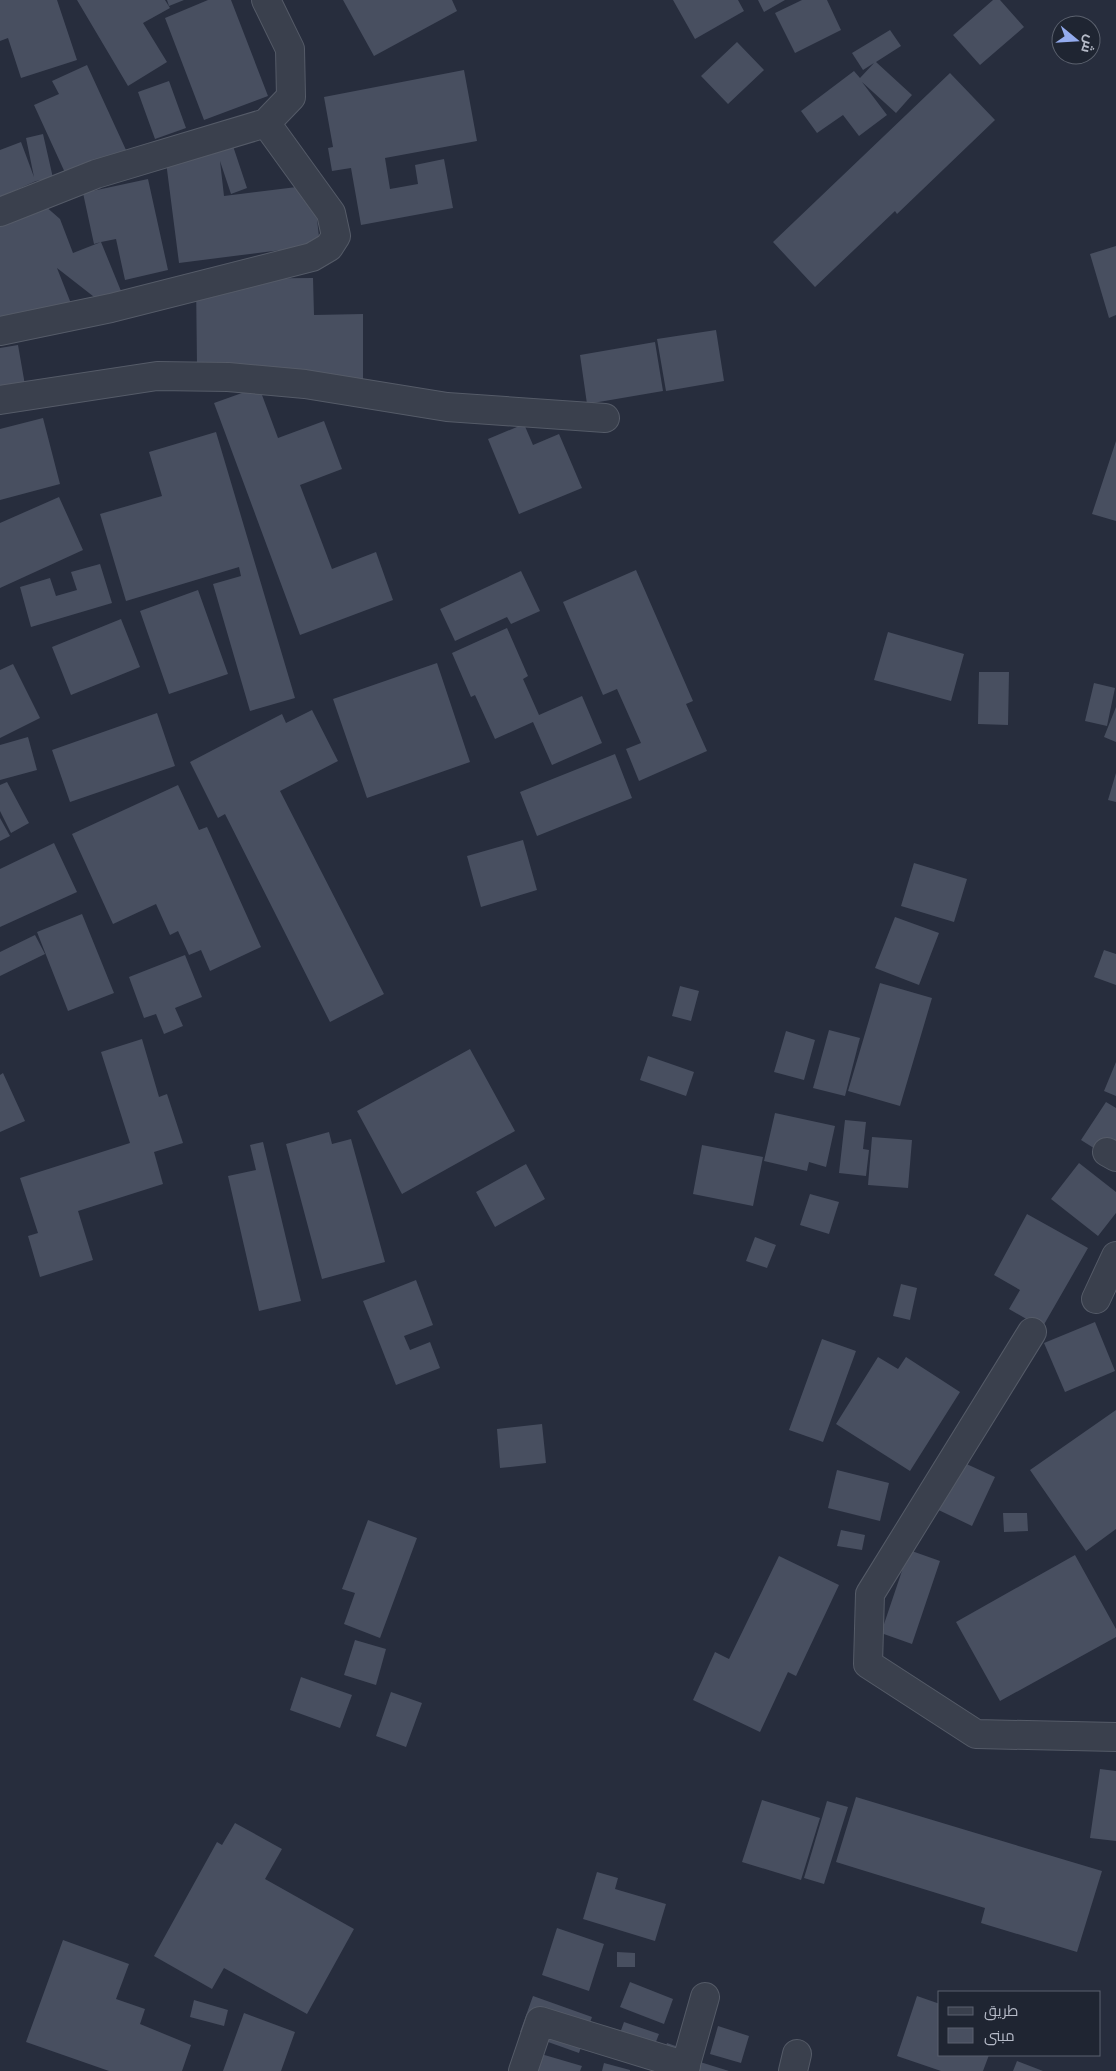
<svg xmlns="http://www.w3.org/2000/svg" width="1116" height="2071" viewBox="0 0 1116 2071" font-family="Barlow,Cairo,sans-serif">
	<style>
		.building { fill: #484f60 }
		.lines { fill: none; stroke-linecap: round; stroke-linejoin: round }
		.street-casing { stroke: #555b68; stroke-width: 30 }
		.street { stroke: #3a404d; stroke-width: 28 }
	</style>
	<rect width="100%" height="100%" fill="#272d3d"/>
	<path class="building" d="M0,0H57L77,60L21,78L8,38L0,41Z
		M77,0H165L170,8L143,23L167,62L128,86Z
		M167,0H184L169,6Z
		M208,0H231L268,96L204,120L165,18Z
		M343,0H452L457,11L374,56Z
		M673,0H738L744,11L695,39Z
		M758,0H785L764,12Z
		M802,0H827L841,30L795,53L775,13Z
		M993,0H1000L1024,27L980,65L953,35Z
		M890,30L901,46L876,62L912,95L896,113L862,82L887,115L859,136L843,115L817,133L801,111L854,71L860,78L874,63L863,70L852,53Z
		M737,42L764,70L728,104L701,76Z
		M87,65L126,150L67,177L34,105L59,94L52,81Z
		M464,70L477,141L385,158L390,189L418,184L415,165L444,159L453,208L361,225L351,168L332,171L328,148L333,147L324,97Z
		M950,73L995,120L897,214L895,211L815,287L773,242Z
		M169,81L186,128L155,139L138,92Z
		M43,134L53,178L36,181L0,197V150L21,142L34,177L26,138Z
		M231,140L247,188L231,194L220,161L224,196L313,185L320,245L179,263L165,154Z
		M148,179L168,270L125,280L116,239L101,242L121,291L98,300L57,268L72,306L0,334V223L44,205L60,219L73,253L101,242L94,244L83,193Z
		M1116,246V315L1109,318L1090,254Z
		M313,278L314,315L363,314V381L259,382V365L197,366L196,279Z
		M716,330L724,381L666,391L657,339Z
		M655,342L663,391L587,404L580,355Z
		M18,345L25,385L0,389V348Z
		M259,387L278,438L324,421L342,469L300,485L332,569L376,552L393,600L300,635L214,403Z
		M43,418L60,484L0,500V429Z
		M524,424L533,445L559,434L582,488L519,514L488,439Z
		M216,432L295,698L250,711L213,584L241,576L239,567L126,601L100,514L162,496L149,452Z
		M1116,441V521L1092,514Z
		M59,497L83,550L0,588V523Z
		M100,564L112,603L31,627L20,587L50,578L56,596L77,590L71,572Z
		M636,570L693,701L686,704L707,751L639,781L626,749L641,743L617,689L603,695L563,602Z
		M521,571L540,611L511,624L507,617L455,641L440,609Z
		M198,590L228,674L169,694L140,611Z
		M121,619L140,667L71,695L52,647Z
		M507,628L528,676L523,679L539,715L582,696L602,743L552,765L533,722L495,739L475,695L471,697L452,653Z
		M888,632L964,654L951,701L874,680Z
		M437,663L470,762L367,798L333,699Z
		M13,664L40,718L0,738V670Z
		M979,672H1009L1008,725L978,724Z
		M1094,683L1115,688L1107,726L1085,721Z
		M1116,707V742L1104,737Z
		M312,710L338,761L280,791L384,994L330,1022L225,814L218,818L190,762L282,714L286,723Z
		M157,713L175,766L70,802L52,750Z
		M28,737L37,770L0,780V745Z
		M615,754L632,798L537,836L520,792Z
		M1116,773V802L1108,800Z
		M7,782L29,823L11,833L0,811V785Z
		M178,785L199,830L207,827L261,947L210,971L201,950L189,955L178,931L170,935L156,904L113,924L72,834Z
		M0,818L10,836L0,841Z
		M523,840L537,890L481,907L467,856Z
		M54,843L77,892L0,927V869Z
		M914,863L967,879L954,922L901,906Z
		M82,914L114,993L68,1011L37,932Z
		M895,917L939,933L919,985L875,968Z
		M35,935L45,954L0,976V952Z
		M1104,950L1116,954V985L1094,977Z
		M185,955L202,997L175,1008L183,1026L164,1034L156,1014L144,1018L129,977Z
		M880,983L932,998L900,1106L848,1091Z
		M680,986L699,991L691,1021L672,1016Z
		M829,1030L860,1038L845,1096L813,1088Z
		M786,1031L815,1040L804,1080L774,1072Z
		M142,1039L159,1097L167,1094L183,1143L154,1152L163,1184L78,1211L93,1260L40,1277L28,1236L38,1233L20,1178L130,1143L101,1052Z
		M470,1049L515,1131L402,1194L357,1111Z
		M648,1056L694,1072L686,1096L640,1080Z
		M1116,1062V1096L1104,1091Z
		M3,1073L25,1121L0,1132V1075Z
		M1106,1102L1116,1108V1162L1081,1140Z
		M775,1113L835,1126L826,1167L809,1162L807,1171L764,1161Z
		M845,1120L866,1122L863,1149L869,1150L866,1176L839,1173Z
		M329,1132L332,1144L351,1139L385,1262L322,1279L286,1144Z
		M872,1137L912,1140L908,1188L868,1185Z
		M263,1142L301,1301L259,1311L228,1176L256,1170L250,1145Z
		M702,1145L763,1157L753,1206L693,1194Z
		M1079,1163L1116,1192V1213L1098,1236L1051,1199Z
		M526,1164L545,1199L495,1227L476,1192Z
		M810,1194L839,1202L829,1234L800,1225Z
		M1027,1214L1088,1248L1042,1328L1009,1309L1020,1290L994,1275Z
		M755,1237L776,1245L767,1268L746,1261Z
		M416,1280L433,1325L404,1336L410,1350L430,1342L440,1368L396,1385L363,1301Z
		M901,1284L917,1288L910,1320L893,1316Z
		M1095,1322L1115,1371L1065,1392L1044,1343Z
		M822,1339L856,1351L823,1442L789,1430Z
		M878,1357L898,1369L906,1357L960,1392L910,1471L836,1424Z
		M1116,1410V1529L1086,1551L1030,1470Z
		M542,1424L546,1463L500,1468L497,1429Z
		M949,1456L995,1477L972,1526L926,1504Z
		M837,1470L889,1483L880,1521L828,1508Z
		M1003,1513H1027L1028,1531L1004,1532Z
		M368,1520L417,1538L380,1638L344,1624L355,1593L342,1589Z
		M841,1530L865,1535L862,1550L837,1546Z
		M909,1550L940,1561L912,1644L881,1633Z
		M1075,1555L1116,1629V1637L1000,1701L956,1622Z
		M779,1556L839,1585L796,1676L788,1672L760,1732L693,1700L715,1652L729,1659Z
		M355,1640L386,1649L376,1685L344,1675Z
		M301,1677L352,1695L340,1728L290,1710Z
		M391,1692L422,1703L406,1747L376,1736Z
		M1100,1769L1116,1771V1841L1090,1838Z
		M856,1797L1102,1871L1077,1952L981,1923L985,1908L836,1862Z
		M762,1800L820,1818L801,1880L742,1862Z
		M827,1801L848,1807L824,1884L804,1878Z
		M235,1823L282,1849L265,1879L354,1929L307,2014L224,1968L212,1989L154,1956L217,1842L222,1845Z
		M597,1872L618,1878L615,1889L666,1904L655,1941L583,1919Z
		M557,1928L604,1944L589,1991L542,1975Z
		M63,1940L129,1964L116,1999L145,2009L140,2024L191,2045L182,2071H109L26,2042Z
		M617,1952L635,1953V1967H617Z
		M630,1982L673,1999L664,2024L620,2007Z
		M533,1996L592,2017L579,2053L520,2032Z
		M917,1996L940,2004V2055H989L983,2071H941L897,2056Z
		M194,2000L228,2010L224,2026L190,2017Z
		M244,2013L295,2032L281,2071H223Z
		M624,2022L659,2034L648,2062L614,2050Z
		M718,2026L749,2036L741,2063L710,2054Z
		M667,2043L687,2050L684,2057L729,2071H679L663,2055Z
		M524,2049L582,2066L580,2071H518Z
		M1017,2061L1043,2071H1013Z
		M604,2063L630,2070V2071H602Z"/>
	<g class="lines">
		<g class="street-casing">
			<path id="street" d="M0,212L96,174L266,123L291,97L290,49L266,0
				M0,331L111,308L312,257L329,247L336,236L331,213L266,123
				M0,400L157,376L228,377L305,384L447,407L605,418
				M1107,1152L1116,1157
				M1096,1299L1116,1256
				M1032,1332L870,1594L868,1664L976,1734L1116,1737
				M523,2071L540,2021L686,2066
				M684,2071L705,1997
				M793,2071L797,2054"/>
		</g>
		<use href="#street" class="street"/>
	</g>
	<rect x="938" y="1991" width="162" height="65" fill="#1f2532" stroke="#5b616e"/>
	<rect x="948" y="2007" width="25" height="8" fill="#3a404d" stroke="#5b616e"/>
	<text x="984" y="2016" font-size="15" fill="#b6bbc8">طريق</text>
	<rect x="948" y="2028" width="25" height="15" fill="#484f60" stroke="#5b616e"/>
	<text x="984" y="2041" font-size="15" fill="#b6bbc8">مبنى</text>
	<g transform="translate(1076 40) rotate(108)"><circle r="24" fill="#1f2532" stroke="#5b616e"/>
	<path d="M0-4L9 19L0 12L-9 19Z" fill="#94acef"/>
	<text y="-8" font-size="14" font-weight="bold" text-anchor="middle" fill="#b6bbc8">ش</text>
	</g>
</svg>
